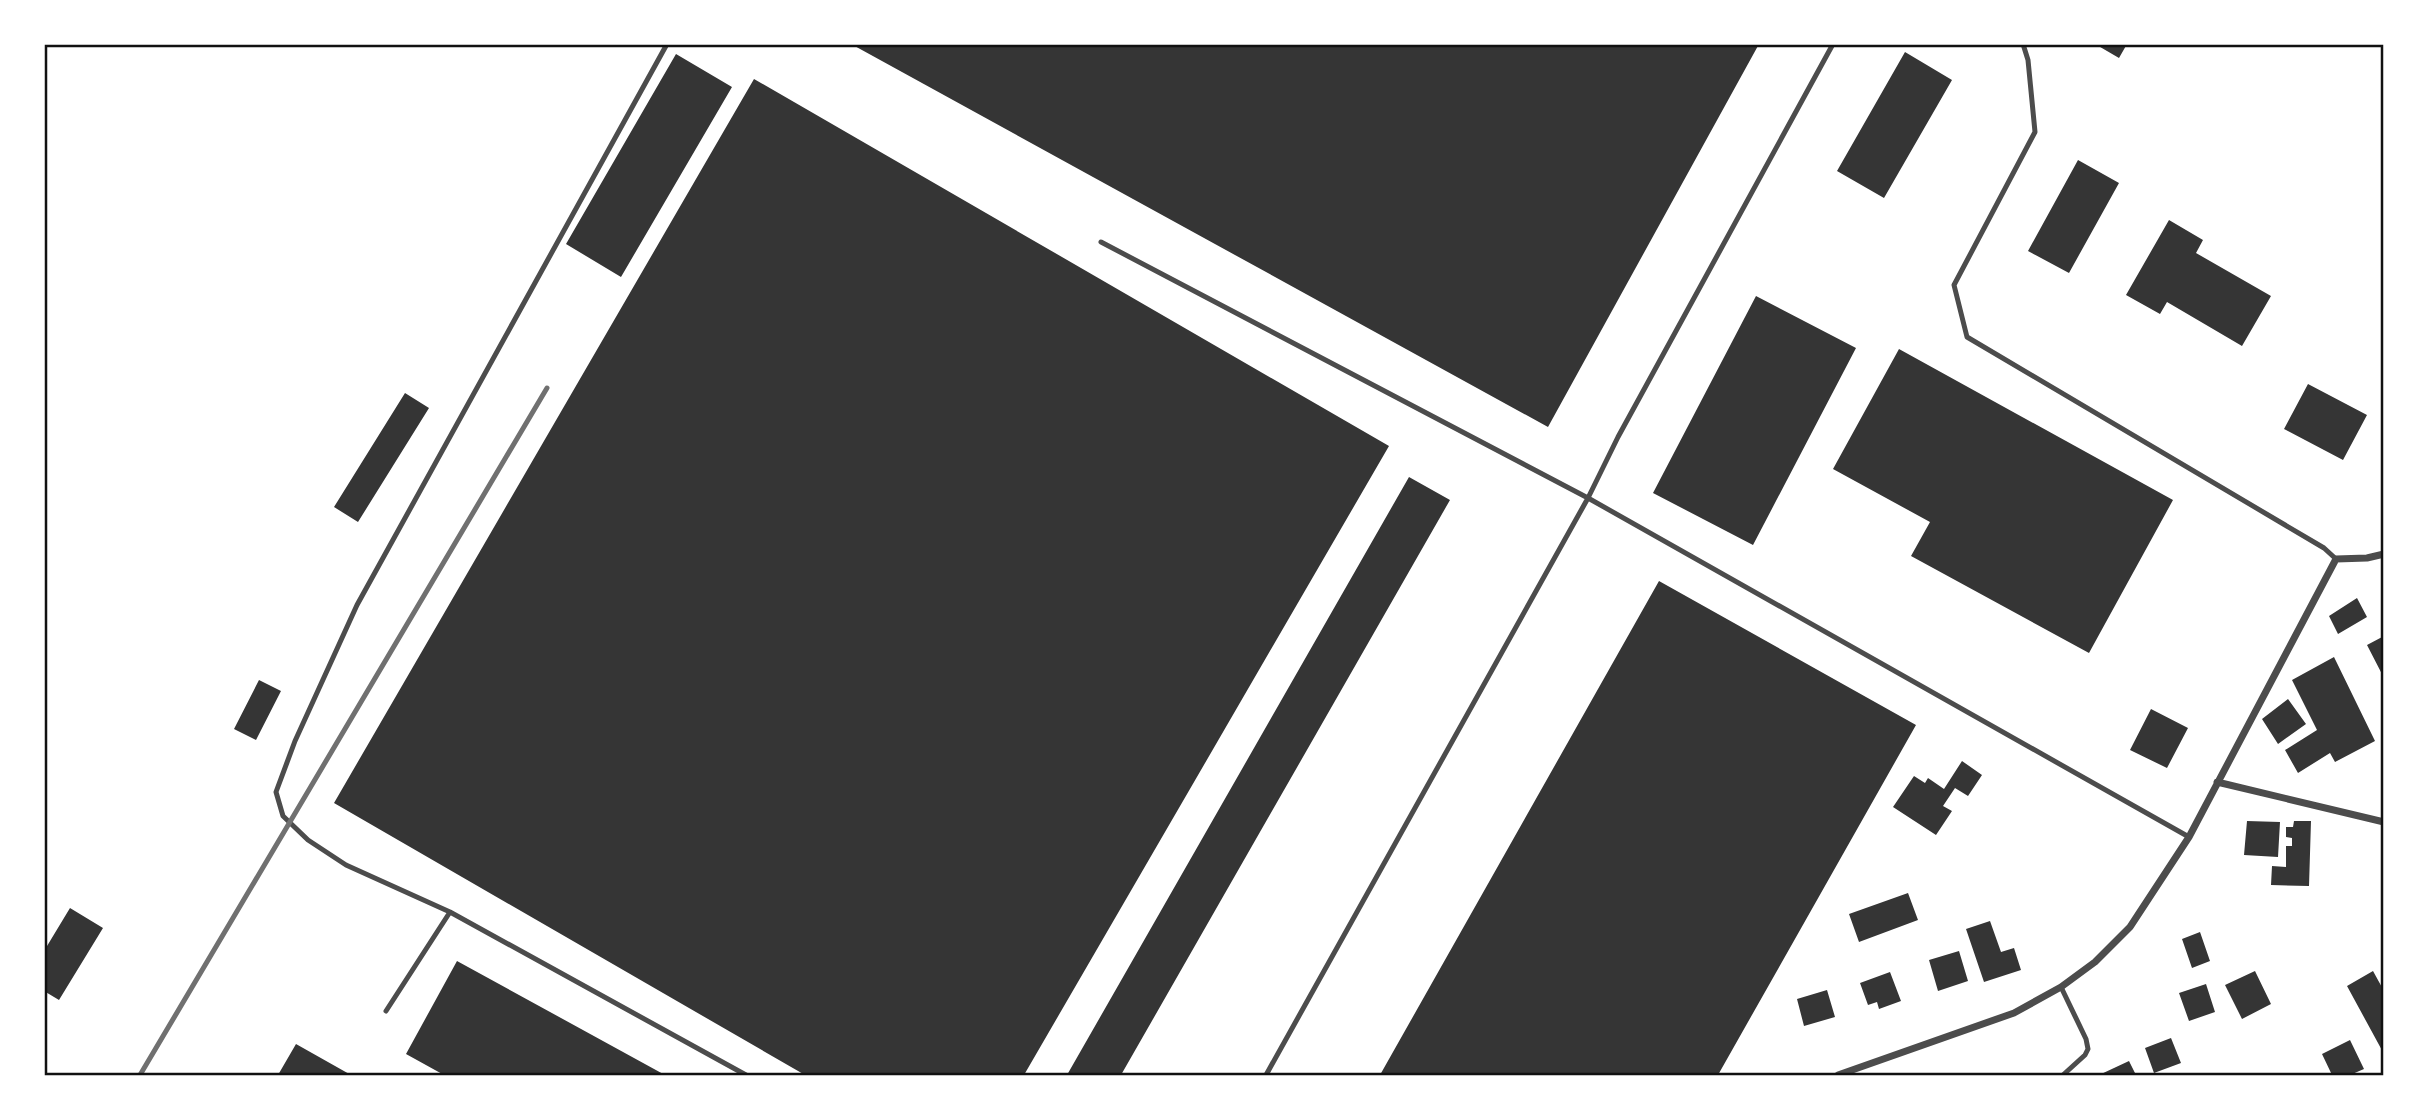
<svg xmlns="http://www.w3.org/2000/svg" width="2428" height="1119" viewBox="0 0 2428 1119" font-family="'Golos Text',sans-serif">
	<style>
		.building { fill: #353535 }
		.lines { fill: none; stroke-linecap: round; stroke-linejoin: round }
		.service { stroke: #4c4c4c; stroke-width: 5 }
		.minor { stroke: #4c4c4c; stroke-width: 7 }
		.rail { stroke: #707070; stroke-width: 5 }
		.neatline { fill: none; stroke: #111; stroke-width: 2.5 }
	</style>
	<rect width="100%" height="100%" fill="#fff"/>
	<path class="building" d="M851,44H1759L1548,427Z
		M2095,44H2127L2119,58Z
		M1905,52L1952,80L1884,198L1837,171Z
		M676,54L732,87L621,277L566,244Z
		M754,79L1389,446L1024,1075H805L334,803Z
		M2078,160L2119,183L2069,273L2028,251Z
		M2169,220L2203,240L2196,253L2271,296L2242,346L2167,302L2160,314L2126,295Z
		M1756,296L1856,348L1753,545L1653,493Z
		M1899,349L2173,500L2089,653L1911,556L1930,522L1833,469Z
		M2308,384L2367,415L2343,460L2284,429Z
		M405,393L429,408L358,522L334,507Z
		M1409,477L1450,500L1121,1075H1067Z
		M1659,581L1916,725L1718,1075H1380Z
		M2357,598L2367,617L2338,634L2329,616Z
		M2384,636V678L2367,645Z
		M2334,657L2375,741L2335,762L2330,753L2298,773L2285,750L2317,730L2292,680Z
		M259,680L281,691L256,740L234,729Z
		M2288,699L2306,724L2278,744L2262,719Z
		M2151,709L2188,728L2167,768L2130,750Z
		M1962,761L1982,775L1968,796L1955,788L1943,806L1952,811L1936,835L1893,807L1914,776L1925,783L1928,778L1944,789Z
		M2247,821L2280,822L2278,857L2244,855Z
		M2294,821H2311L2309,886L2271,885L2272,866L2286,867V846H2292V838L2286,837V827H2293Z
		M1908,893L1918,920L1859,942L1849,914Z
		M70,908L103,928L59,1000L44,991V951Z
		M1990,921L2001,952L2014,948L2021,970L1984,982L1966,929Z
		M2200,932L2210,961L2192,968L2182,939Z
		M1959,951L1968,981L1938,991L1929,960Z
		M457,961L665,1075H444L406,1054Z
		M2255,971L2271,1004L2242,1019L2225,985Z
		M2373,971L2384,991V1054L2347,986Z
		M1890,972L1901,1001L1879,1009L1877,1002L1868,1005L1860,983Z
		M2206,984L2215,1012L2189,1021L2179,993Z
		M1827,990L1835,1017L1804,1026L1797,999Z
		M2171,1038L2181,1063L2154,1073L2145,1048Z
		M2350,1040L2364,1069L2350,1075H2332L2322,1054Z
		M296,1044L351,1075H278Z
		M2129,1061L2136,1075H2099Z"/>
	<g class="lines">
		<path class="service" d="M2023,44L2028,60L2035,132L1954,285L1967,337L2324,548L2336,559
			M1101,242L1588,498L1618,437L1833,44
			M450,912L346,865L308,840L283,816L276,792L295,741L357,605L667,44
			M2061,987L2086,1039L2088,1049L2085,1055L2063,1075
			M386,1011L450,912L746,1075
			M1266,1075L1588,498L2189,837"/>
		<path class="minor" d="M2217,782L2384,822
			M1838,1075L2014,1013L2061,987L2095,962L2130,927L2189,837L2336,559L2367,558L2384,554"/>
		<path class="rail" d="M140,1075L547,388"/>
	</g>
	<rect width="2428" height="1119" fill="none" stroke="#ffffff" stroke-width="91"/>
	<rect x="46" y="46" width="2336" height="1028" class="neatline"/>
</svg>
